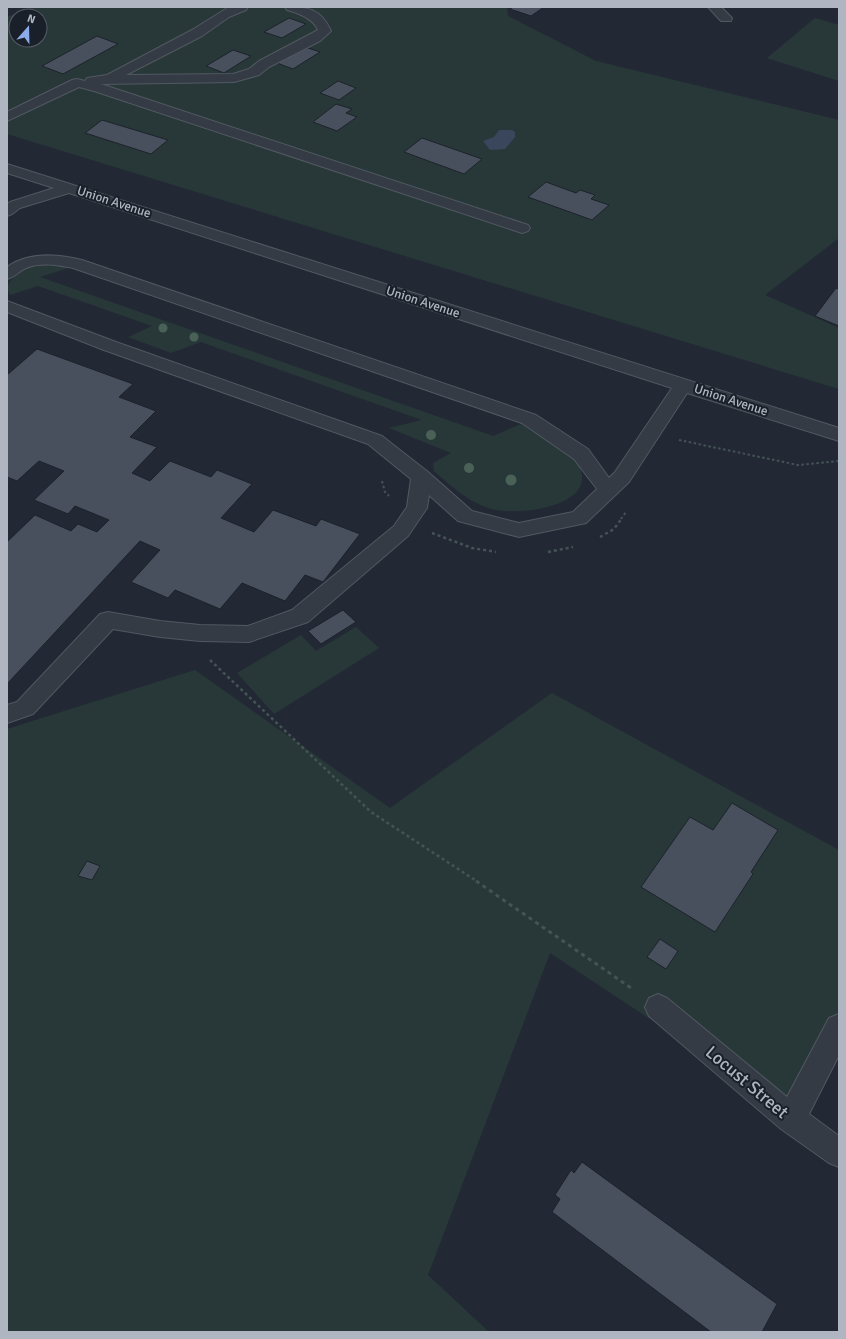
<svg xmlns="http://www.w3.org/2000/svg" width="846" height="1339" viewBox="0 0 846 1339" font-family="Signika,sans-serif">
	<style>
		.green { fill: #283839; fill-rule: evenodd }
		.water { fill: #39465c }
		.building { fill: #48505d; stroke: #1c222b }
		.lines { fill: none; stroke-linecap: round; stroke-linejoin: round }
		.minor-casing { stroke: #525862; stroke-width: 2 }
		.path-far2 { stroke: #455356; stroke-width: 2; stroke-dasharray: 2.5 2.5; stroke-linecap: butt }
		.path-far1 { stroke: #455356; stroke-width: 2.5; stroke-dasharray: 3 3; stroke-linecap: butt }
		.path { stroke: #455356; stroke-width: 3; stroke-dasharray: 4 4; stroke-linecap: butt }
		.minor { fill: #353b45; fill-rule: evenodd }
		.tree { fill: #4a6157 }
		.labels { text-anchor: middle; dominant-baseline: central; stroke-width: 4; stroke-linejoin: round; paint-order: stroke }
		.far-street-label { font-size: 13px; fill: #afb5c1; stroke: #1a2029 }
		.near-street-label { font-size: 18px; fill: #afb5c1; stroke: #1a2029 }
	</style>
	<rect width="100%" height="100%" fill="#222934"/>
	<path class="green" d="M33,7H507L508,16L596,61L839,120V238L765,295L839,328V389L7,134V17ZM16,16H40V40H16Z
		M815,18L839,25V81L767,58Z
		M36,265H56L68,268L40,277L493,436L521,424L529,426C537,432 576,457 578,463C601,506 522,515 496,510C472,505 452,487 434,471L433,463L451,453L389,428L422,420L201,342L171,353L128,337L152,326L38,286L10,295L7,288C13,274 21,270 36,265Z
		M356,627L379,648L274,714L237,673L301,635L316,651Z
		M195,670L390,808L552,693L839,850V1033L794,1114L550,953L428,1275L489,1332H7V729Z"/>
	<path class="water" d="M499,130H512L515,132V137L505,149L490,150L483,141L494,137Z"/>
	<path class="building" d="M513,7H544L531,16L510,9Z
		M289,18L306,24L282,38L264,32Z
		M97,36L118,44L63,74L42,66Z
		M305,47L320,52L293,69L277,63Z
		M233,50L251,56L224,73L206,66Z
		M338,81L356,88L339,100L320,93Z
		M336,104L352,109L346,113L357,117L337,131L313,122Z
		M102,120L168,140L151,154L85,133Z
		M422,138L482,159L464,174L404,152Z
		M546,182L576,193L580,190L595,195L591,199L609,205L592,220L528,197Z
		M836,288L839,289V326L815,316Z
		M37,349L133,384L119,397L156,411L130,437L157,447L132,473L150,481L170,461L211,477L217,470L252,484L221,518L254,532L273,510L316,526L321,519L360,534L323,582L305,575L285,601L242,583L220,609L175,590L168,598L131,582L160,550L140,541L7,684V542L35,515L71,531L78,524L97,532L109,520L75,506L68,514L34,500L64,471L39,461L17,481L7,477V375Z
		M343,610L356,622L321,644L308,631Z
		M732,803L778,830L751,872L753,874L715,932L641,887L690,817L713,830Z
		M87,861L100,866L92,880L78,876Z
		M660,939L678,951L666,969L647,957Z
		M582,1162L777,1304L762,1332H711L552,1212L560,1199L555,1195L571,1170L574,1173Z"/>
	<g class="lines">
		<g class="minor-casing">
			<path id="minor" d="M229,7H248L246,10L229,17L202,36L126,75L233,74L249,69L259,61L318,30C313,18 298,13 287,10L285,7C307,7 321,8 331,31L320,41L269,67L259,75L234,82L101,84L528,225L530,228L528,231L522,233L516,231L94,91L79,87L7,121V112L72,80L77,79L85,81L87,78L107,75L192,30Z
				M708,7H721L732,18L731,21H721Z
				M7,164L839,428V441L687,393L629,482L586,523L519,537L458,521L429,495L427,508L408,536L308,622L249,642L200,641L160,637L113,629L33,714L7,723V705L17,702L100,614L108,612L160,621L200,625L248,626L292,610L394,526L407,507L411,479L368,444L104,350L7,312V301L116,342L382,436L428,472L472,511L519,523L573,512L597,489L574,459L522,423L73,268C57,265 42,262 26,268C19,271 15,277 7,279V267C28,252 58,254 82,260L536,415L588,449L609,478L615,472L672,388L69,193L20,208L12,214L7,216V204L10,202L54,188L7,173Z
				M658,994L667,998L787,1097L829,1018L839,1014V1055L809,1114L839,1136V1167L829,1163L781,1129L649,1016L645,1007L649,998Z"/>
		</g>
		<path class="path-far2" d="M679,440L798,465L839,461
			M382,481L385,492L389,496
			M621,519L626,512"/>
		<path class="path-far1" d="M432,533L472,548L496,552
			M600,537L614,529L622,518
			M548,552L573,547
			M210,660L371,812L478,882"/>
		<path class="path" d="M476,881L634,990"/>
		<use href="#minor" class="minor"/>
	</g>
	<g class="tree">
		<circle cx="163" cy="328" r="4.5"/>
		<circle cx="194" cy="337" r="4.5"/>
		<circle cx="431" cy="435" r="5"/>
		<circle cx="469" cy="468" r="5"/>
		<circle cx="511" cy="480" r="5.5"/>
	</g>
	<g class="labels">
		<g class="far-street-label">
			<text transform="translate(114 202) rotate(18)">Union Avenue</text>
			<text transform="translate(423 302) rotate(18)">Union Avenue</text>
			<text transform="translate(731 400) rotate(18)">Union Avenue</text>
		</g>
		<g class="near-street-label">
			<text transform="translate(747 1082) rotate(40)">Locust Street</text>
		</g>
	</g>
	<rect width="846" height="1339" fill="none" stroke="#afb5c1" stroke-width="16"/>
	<g transform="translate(28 28) rotate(20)"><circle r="19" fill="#1a2029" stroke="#565c66"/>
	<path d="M0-3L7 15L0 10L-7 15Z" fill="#8babeb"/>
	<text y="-6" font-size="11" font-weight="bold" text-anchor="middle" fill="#afb5c1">N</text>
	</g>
</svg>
